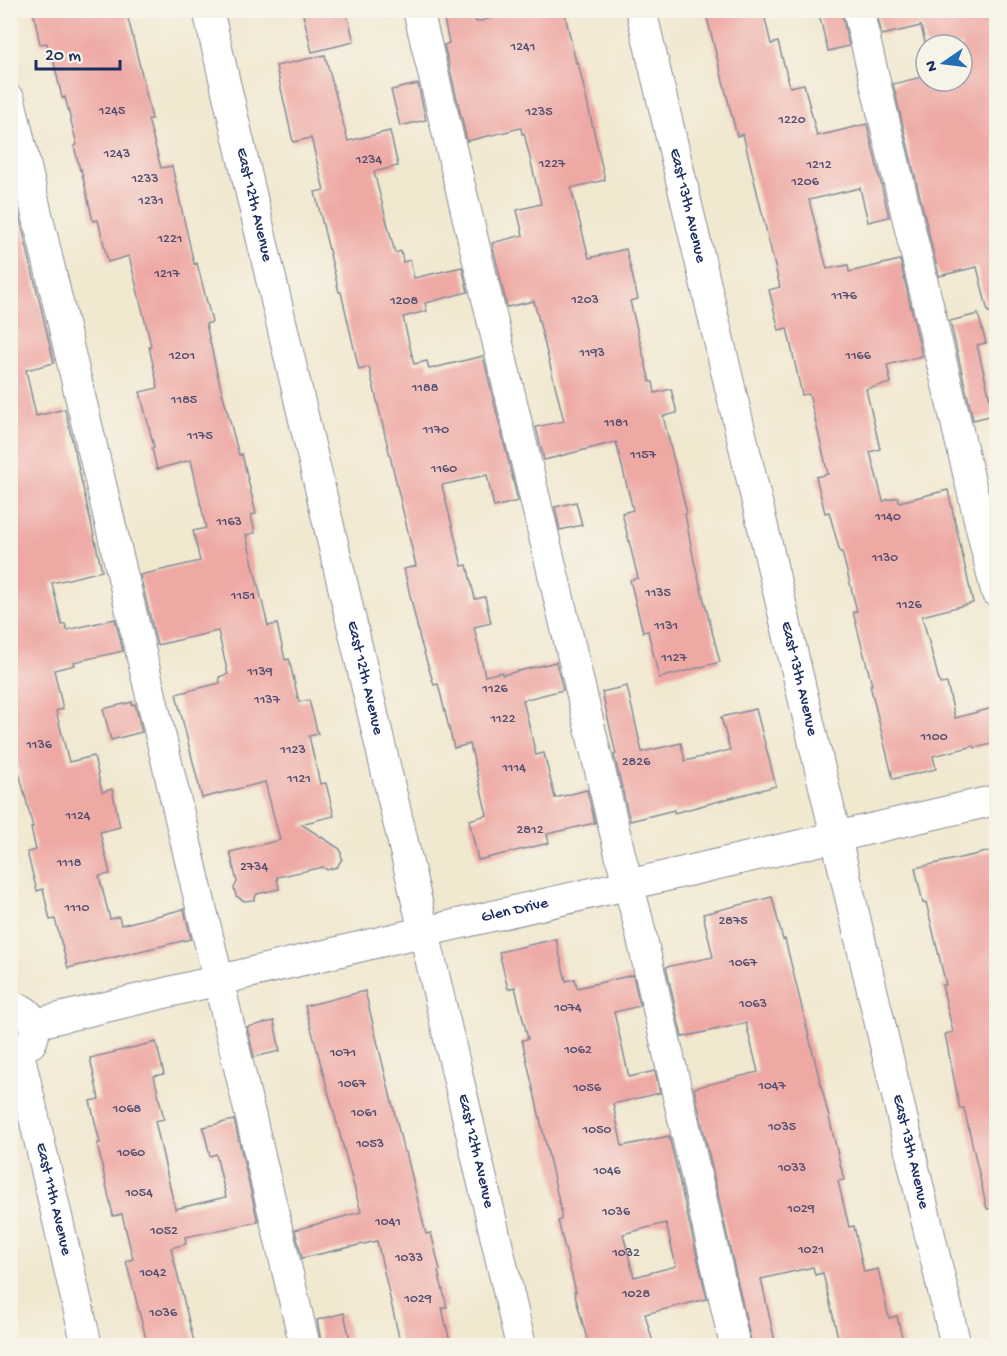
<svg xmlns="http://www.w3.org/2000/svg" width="1007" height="1356" viewBox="0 0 1007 1356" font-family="'Gochi Hand',sans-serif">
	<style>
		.building { fill: #eea9a5; fill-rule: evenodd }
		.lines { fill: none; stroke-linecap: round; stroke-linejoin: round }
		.minor-casing { stroke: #868c97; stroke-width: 32 }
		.minor { stroke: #fff; stroke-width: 30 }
		.labels { text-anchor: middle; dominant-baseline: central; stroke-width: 4.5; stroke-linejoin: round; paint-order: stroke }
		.number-label { font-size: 14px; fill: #504e70 }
		.street-label { font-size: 16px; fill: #1b2f5e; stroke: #f7f3e8 }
	</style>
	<rect width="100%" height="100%" fill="#f7f3e8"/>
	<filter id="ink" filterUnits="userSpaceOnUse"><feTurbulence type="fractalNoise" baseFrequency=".0167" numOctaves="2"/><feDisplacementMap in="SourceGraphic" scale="12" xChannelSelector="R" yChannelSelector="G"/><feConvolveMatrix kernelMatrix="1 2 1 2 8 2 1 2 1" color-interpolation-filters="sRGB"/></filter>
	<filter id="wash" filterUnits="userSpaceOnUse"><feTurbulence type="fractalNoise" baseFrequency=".008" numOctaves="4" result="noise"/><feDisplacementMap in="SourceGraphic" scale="24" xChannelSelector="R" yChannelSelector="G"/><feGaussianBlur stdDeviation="1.35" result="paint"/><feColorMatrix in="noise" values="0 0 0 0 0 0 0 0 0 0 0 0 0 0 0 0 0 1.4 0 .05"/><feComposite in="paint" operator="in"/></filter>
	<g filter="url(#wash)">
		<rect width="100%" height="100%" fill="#f1e8d0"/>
		<g id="blocks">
			<path class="building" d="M33,10H126L143,79L152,119H148L161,168L172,166L194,264L197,263L212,322L206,324L217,373L239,455L242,454L256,514L251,515L255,533L246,535L268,626L277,624L285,660L289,659L299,702L309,700L318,734L309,736L320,784L326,783L334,816L301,824L340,849L342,859L337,867L327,870L323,867L277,877L279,889L257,894L254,900L244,901L236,896L234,888L237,882L230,852L280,840L265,782L202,798L176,694L220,683L219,677L228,674L218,631L157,645L140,575L200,561L193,531L206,528L191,460L157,469L152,448L154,447L140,392L158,388L149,346L151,345L129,256L108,262L98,220L93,221L81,169L80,170L74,146L77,145L65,97L62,98L53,58H50L47,43L40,44Z
				M302,10H346L354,42L312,52Z
				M442,10H475L476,22L524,10H564L576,63L578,62L605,180L571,188L589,258L626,249L638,299L630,301L650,382H653L655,393L671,389L677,413L663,416L687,513L685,514L694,561L720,662L659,678L648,631L643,632L630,580L638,578L622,513L633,510L616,442L544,460L536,427L564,421L534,301L507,307L492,243L523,235L517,210L541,204L524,133L522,134L521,128L467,141L444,45L449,43Z
				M705,10H763L771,44L778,42L790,87L804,84L817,136L867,124L889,217L868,222L860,188L809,200L827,269L848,265L849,272L900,260L922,356L887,365L891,383L866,389L880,449L870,452L883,501L898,497L899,502L948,490L973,603L922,616L940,684L947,683L955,718L996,707V743L975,748L974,746L933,756L936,769L893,779L870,685H872L853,612L857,611L842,552H840L829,512L825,513L816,477L828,474L809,394L802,395L787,328L779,330L769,290L780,287L743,134L737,136Z
				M818,10H841L849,46L828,51Z
				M876,10H996V311L988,312L977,267L939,276L893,84L926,76V81H962V45H926V47L921,26L882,35Z
				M325,55L348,141L390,131L398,166L374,172L395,253L401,251L403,262L410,260L414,278L462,267L468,292L425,303L427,311L403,317L414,364L427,361L429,369L483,356L518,501L494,507L487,475L442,485L462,566L467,565L475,599L485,597L491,623L474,627L485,676L502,672V675L556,662L563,690L523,700L536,755L544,753L555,798L587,790L595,823L547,834L549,843L478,860L469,820L487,815L470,744L454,748L438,684L434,685L421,643L404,569L416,566L369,367L359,370L341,292H339L315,192L324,190L311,138L293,142L276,66Z
				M418,84L426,120L400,126L391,90Z
				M18,210L54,363L26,370L36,416L65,409L102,571L52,583L62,625L65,624L67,630L115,619L123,651L74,662L75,665L54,670L63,709L56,711L69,762L94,756L102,792L112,789L120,827L100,832L110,874L99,876L110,919L119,917L121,925L184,909L191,939L68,968L55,919L50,920L43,889L37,891L27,852L36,850L31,828L33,827L10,737V211Z
				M978,314L986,343L977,345L994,415L973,420L950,321Z
				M576,502L582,525L560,530L555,507Z
				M627,686L642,752L681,743L685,761L730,750L721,717L756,709L776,786L674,813V810L630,821L614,755L616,754L602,692Z
				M132,702V705L135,704L142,732L111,740L103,709Z
				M996,850V1208L987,1209L964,1108L960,1109L945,1034L953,1032L942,985H946L926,902L923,903L915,868Z
				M772,897L783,940L785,939L834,1138L844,1180L838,1181L849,1227L854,1226L864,1272L878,1269L889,1318L897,1316L904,1346H840L823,1273L815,1275L813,1267L761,1279L776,1346H752L694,1088L758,1072L746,1023L682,1037L666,967L713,957L703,914Z
				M556,939L566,981L575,979L577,988L633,975L640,1006L614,1012L629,1077L655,1071L660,1093L613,1104L622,1146L669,1136L707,1299L645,1314L654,1346H589L574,1292H576L558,1221L561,1220V1210L522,1040L528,1039L515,987L508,989L499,952ZM666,1223L676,1266L634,1277L623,1234Z
				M365,991L404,1152H406L426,1234L431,1233L440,1270L438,1271L447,1307L442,1308L451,1346H401L377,1241L302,1258L295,1230L361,1212L305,1006Z
				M274,1021L280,1051L254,1057L247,1027Z
				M156,1042L164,1074L154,1076L164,1119L155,1121L175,1209L226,1197L216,1154L210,1156L203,1127L234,1120L258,1222L185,1237L186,1244L171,1248L195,1346H148L126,1261L133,1259L122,1214L113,1216L97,1143H100L90,1101L99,1099L90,1058Z
				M344,1313L350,1340L322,1346L317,1320Z"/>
		</g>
	</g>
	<g filter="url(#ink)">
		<use href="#blocks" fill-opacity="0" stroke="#868c97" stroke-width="1.5"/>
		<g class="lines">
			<g class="minor-casing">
				<g id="minor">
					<path id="s1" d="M208,10L521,1346"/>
					<path d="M418,10L621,858L637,917L735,1346"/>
					<path id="s2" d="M641,10L956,1346"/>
					<path d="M858,10L996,591"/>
					<path d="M10,100L305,1346"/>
					<path d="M10,1007C30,1007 40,1026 31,1043"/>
					<path id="s3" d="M34,1024L388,940L996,800"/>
					<path id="s4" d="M19,1053L87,1346"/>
				</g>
			</g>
			<use href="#minor" class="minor"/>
		</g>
	</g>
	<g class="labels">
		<g class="number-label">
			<text x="523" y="47">1241</text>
			<text x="112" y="111">1245</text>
			<text x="539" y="112">1235</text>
			<text x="792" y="120">1220</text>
			<text x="117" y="154">1243</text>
			<text x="369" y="160">1234</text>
			<text x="552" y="164">1227</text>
			<text x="819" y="165">1212</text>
			<text x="145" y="179">1233</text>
			<text x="805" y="182">1206</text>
			<text x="151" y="201">1231</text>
			<text x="170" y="239">1221</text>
			<text x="167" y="274">1217</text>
			<text x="844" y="296">1176</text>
			<text x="585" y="300">1203</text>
			<text x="404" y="301">1208</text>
			<text x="592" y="353">1193</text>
			<text x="182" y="356">1201</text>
			<text x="858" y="356">1166</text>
			<text x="425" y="388">1188</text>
			<text x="184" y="400">1185</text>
			<text x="616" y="423">1181</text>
			<text x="436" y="430">1170</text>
			<text x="200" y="436">1175</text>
			<text x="643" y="455">1157</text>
			<text x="444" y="469">1160</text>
			<text x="888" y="517">1140</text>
			<text x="229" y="522">1163</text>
			<text x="885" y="558">1130</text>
			<text x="658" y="593">1135</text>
			<text x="243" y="596">1151</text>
			<text x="909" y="605">1126</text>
			<text x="666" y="626">1131</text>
			<text x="674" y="658">1127</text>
			<text x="260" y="672">1139</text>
			<text x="495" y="689">1126</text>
			<text x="267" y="700">1137</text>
			<text x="503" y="719">1122</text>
			<text x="934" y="737">1100</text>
			<text x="39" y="745">1136</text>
			<text x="293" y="750">1123</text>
			<text x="636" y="762">2826</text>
			<text x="514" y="768">1114</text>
			<text x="299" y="779">1121</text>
			<text x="78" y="816">1124</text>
			<text x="530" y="830">2812</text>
			<text x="69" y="863">1118</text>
			<text x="254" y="867">2734</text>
			<text x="77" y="908">1110</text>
			<text x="733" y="921">2875</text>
			<text x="743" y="963">1067</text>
			<text x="753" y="1004">1063</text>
			<text x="568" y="1008">1074</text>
			<text x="578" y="1050">1062</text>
			<text x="343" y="1053">1071</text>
			<text x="352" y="1084">1067</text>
			<text x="772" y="1086">1047</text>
			<text x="587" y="1088">1056</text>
			<text x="127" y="1109">1068</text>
			<text x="364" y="1113">1061</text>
			<text x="782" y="1127">1035</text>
			<text x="597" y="1130">1050</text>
			<text x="370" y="1144">1053</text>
			<text x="131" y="1153">1060</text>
			<text x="792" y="1168">1033</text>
			<text x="607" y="1171">1046</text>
			<text x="139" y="1193">1054</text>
			<text x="801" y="1209">1029</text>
			<text x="616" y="1212">1036</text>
			<text x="388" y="1222">1041</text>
			<text x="164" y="1231">1052</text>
			<text x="811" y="1250">1021</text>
			<text x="626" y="1253">1032</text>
			<text x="409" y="1258">1033</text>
			<text x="153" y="1273">1042</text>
			<text x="636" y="1294">1028</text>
			<text x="418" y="1299">1029</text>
			<text x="163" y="1313">1036</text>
		</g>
		<g class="street-label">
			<text stroke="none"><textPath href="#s1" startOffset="200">East 12th Avenue</textPath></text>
			<text stroke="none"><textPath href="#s2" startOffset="201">East 13th Avenue</textPath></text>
			<text stroke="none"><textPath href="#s1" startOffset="686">East 12th Avenue</textPath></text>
			<text stroke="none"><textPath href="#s2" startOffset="687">East 13th Avenue</textPath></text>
			<text stroke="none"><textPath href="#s3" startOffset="494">Glen Drive</textPath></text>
			<text stroke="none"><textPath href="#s1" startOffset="1172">East 12th Avenue</textPath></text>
			<text stroke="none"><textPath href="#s2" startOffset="1173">East 13th Avenue</textPath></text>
			<text stroke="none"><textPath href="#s4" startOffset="150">East 11th Avenue</textPath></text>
		</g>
	</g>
	<rect width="1007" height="1356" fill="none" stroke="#f7f3e8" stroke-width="36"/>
	<g transform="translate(944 63) rotate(256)"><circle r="28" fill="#f7f3e8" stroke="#9fa5b1" stroke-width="1.5"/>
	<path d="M0-4.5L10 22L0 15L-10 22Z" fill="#1f6fb2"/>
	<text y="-9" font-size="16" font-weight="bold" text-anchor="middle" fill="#1b2f5e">N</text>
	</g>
	<path d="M36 60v9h84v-9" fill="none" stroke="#1b2f5e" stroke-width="3"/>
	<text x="45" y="60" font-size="18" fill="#1b2f5e" stroke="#f7f3e8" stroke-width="4.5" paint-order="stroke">20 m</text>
</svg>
